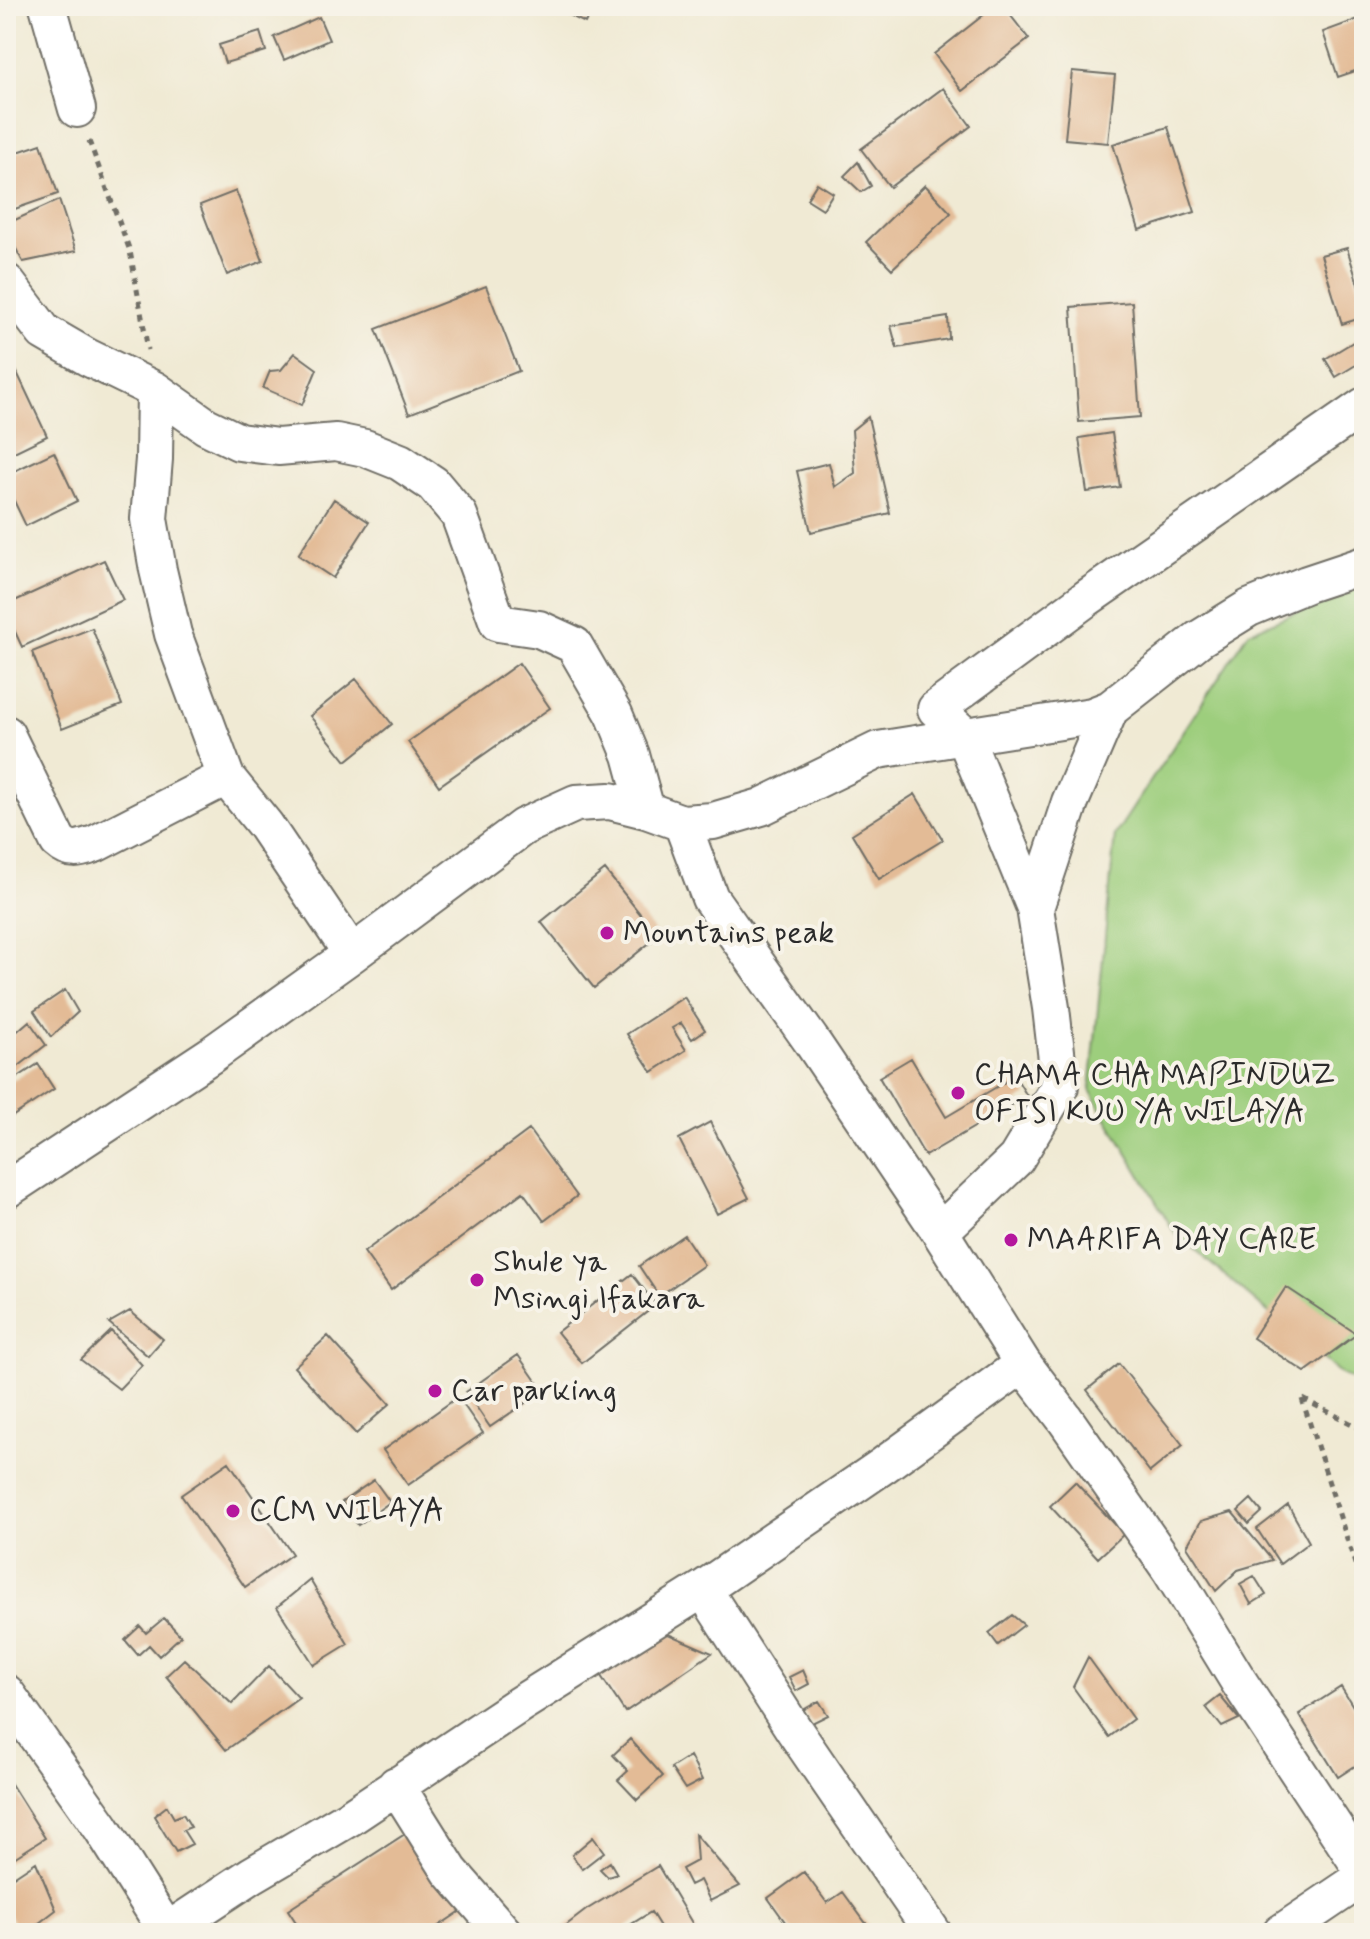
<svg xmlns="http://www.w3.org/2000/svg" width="1370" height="1939" viewBox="0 0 1370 1939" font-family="Mynerve,sans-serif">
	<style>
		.pitch { fill: #9dce7d; stroke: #647c54; stroke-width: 2 }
		.building { fill: #e3bb96 }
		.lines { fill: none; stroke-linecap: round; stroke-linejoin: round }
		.minor-casing { stroke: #706e66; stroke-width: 40 }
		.path { stroke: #706e66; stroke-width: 5; stroke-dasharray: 6 6; stroke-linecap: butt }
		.minor { stroke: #fff; stroke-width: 36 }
		.poi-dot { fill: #b5179e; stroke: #f7f3e8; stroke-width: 3 }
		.labels { text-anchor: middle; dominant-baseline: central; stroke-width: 8; stroke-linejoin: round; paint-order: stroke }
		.poi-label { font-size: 32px; fill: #2b2b2b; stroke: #f7f3e8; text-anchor: start }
	</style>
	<rect width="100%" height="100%" fill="#f7f3e8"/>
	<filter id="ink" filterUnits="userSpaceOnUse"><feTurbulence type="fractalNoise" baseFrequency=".0125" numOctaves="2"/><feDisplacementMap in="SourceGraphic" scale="16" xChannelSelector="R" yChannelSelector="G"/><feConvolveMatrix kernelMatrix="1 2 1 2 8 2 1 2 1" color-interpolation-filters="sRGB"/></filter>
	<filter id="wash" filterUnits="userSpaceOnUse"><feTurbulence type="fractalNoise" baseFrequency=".006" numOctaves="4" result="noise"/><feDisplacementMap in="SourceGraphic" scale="32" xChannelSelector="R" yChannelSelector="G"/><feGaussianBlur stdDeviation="1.8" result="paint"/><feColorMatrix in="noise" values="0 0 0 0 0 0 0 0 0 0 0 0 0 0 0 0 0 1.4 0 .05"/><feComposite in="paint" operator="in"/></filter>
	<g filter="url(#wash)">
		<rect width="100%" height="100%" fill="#f0ead4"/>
		<path class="pitch" d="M1364,583V1384L1342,1375L1175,1233L1090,1090L1115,835L1249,632Z"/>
		<g id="blocks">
			<path class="building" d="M550,6H574L590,13L585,23Z
				M995,6H1003L1029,39L962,91L934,54Z
				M319,17L329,40L284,60L274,37Z
				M1364,17V68L1338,77L1323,32Z
				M260,32L266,51L225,63L219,45Z
				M1072,71L1115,75L1108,143L1065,139Z
				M943,88L971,126L890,187L861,149Z
				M1168,127L1195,212L1139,230L1113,144Z
				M41,144L58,194L6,212V156Z
				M858,162L871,186L861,192L844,176Z
				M817,183L833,193L823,209L807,199Z
				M925,185L951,213L892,269L866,242Z
				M236,191L263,261L227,275L200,205Z
				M59,200L76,251L23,262L6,230V224Z
				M1347,248L1364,304V317L1342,324L1321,255Z
				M486,286L519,371L409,414L376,329Z
				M1132,302L1140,417L1079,422L1071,307Z
				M948,317L949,339L897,348L891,326Z
				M1363,336L1364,360L1336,377L1325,359Z
				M295,353L317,369L302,405L263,388L270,371L281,370Z
				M13,364L47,436L6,456V368Z
				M868,417L890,513L811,532L797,471L829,463L835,487L855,473L852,430Z
				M1112,433L1120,487L1087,492L1079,438Z
				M54,452L77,501L26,526L6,484V475Z
				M334,499L369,522L333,578L298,555Z
				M104,560L123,600L22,647L6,612V605Z
				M92,628L122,705L62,729L32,652Z
				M519,663L550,708L439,786L408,742Z
				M356,679L392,724L346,761L310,716Z
				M915,794L943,840L879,879L852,834Z
				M605,870L658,936L594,988L541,922Z
				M65,990L78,1012L51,1037L34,1011Z
				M684,997L705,1030L692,1039L681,1023L672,1028L686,1050L652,1072L627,1034Z
				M29,1021L46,1045L6,1076V1041Z
				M911,1058L946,1117L1015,1076L1027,1096L925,1156L879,1077Z
				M38,1064L54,1089L10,1118L6,1111V1085Z
				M710,1122L749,1198L717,1214L679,1139Z
				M529,1130L577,1196L544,1221L523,1192L391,1290L364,1252Z
				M684,1235L704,1265L659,1296L639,1266Z
				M632,1274L656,1305L582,1363L557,1332Z
				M1286,1287L1357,1334L1305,1372L1253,1338Z
				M130,1311L163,1339L148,1356L109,1323Z
				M111,1331L142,1365L119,1389L81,1360Z
				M328,1336L390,1404L356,1434L294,1367Z
				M518,1355L543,1391L490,1427L466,1392Z
				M1119,1364L1183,1445L1150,1472L1087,1390Z
				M458,1397L483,1433L408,1485L383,1450Z
				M229,1462L292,1554L245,1587L181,1495Z
				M374,1480L390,1502L358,1525L342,1502Z
				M1075,1482L1124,1534L1098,1558L1050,1506Z
				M1251,1499L1262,1512L1249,1524L1238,1511Z
				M1288,1505L1309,1542L1280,1564L1257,1529Z
				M1232,1512L1272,1560L1238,1570L1216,1591L1187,1546L1201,1521Z
				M1254,1576L1266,1595L1251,1604L1240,1584Z
				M310,1580L348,1644L314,1665L277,1607Z
				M1012,1615L1024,1625L998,1645L989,1633Z
				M164,1618L181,1636L159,1656L149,1645L138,1655L125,1640L140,1626L146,1633Z
				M661,1631L712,1653L625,1712L599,1673Z
				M1088,1657L1133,1719L1109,1737L1073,1687Z
				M184,1659L232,1704L269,1666L299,1698L226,1750L166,1676Z
				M803,1670L809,1684L796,1691L789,1677Z
				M1341,1687L1364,1724V1760L1338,1777L1299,1714Z
				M1220,1696L1239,1719L1222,1727L1206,1707Z
				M819,1701L828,1715L812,1723L803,1710Z
				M630,1739L663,1776L637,1800L618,1780L628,1771L613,1755Z
				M690,1756L702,1780L685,1789L671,1768Z
				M6,1776L45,1838L6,1863Z
				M167,1806L174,1818L183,1814L191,1827L183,1830L192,1844L176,1852L154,1816Z
				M422,1823L473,1903L428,1933H303L288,1910Z
				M695,1834L740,1886L710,1901L700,1880L690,1885L682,1869L697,1861Z
				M593,1837L604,1852L582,1869L572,1855Z
				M36,1862L56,1910L26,1933H18L6,1908V1882Z
				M610,1862L617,1874L608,1877L600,1869Z
				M658,1866L698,1933H664L651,1912L617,1933H556L586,1910Z
				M804,1872L827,1903L843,1892L865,1922L876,1933H793L768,1898Z"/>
		</g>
	</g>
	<g filter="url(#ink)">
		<use href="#blocks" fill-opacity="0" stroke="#706e66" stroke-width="2"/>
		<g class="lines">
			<g class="minor-casing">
				<path id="minor" d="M48,6L77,109
					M6,282L44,332L87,357L155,390L154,459L149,519L158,570L173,634L226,777L265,825L352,954
					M155,390L206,426L239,442L278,447L336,442L365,448L400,462L433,484L459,515L498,623L539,629L574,645L614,714L631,755L646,810
					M6,734L58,841C71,853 80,849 95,844L226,777
					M682,823L710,898L810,1039L940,1232L1023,1364L1065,1419L1171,1571L1239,1682L1364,1872
					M1035,908L1070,802L1110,709
					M6,1190L211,1055L352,954L523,827L576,803L610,801L646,810L682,823L713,821L761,807L878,750L1092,716L1110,709L1199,639L1249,608L1307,584L1364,565
					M940,1232L1016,1159L1060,1086L1051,1008L1035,908L964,735L936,709L1087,598L1364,406
					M703,1589L794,1730L933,1933
					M6,1693L101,1827L168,1933
					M396,1785L450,1871L504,1933
					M167,1931L252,1875L349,1818L520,1704L703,1589L884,1465L1023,1364
					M1281,1933L1364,1877"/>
			</g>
			<path class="path" d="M89,141L130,251L148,350
				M1302,1399L1358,1573L1364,1633
				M1303,1399L1364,1430"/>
			<use href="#minor" class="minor"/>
		</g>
	</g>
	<g class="poi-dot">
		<circle cx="607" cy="933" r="8"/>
		<circle cx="958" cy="1093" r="8"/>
		<circle cx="1011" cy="1240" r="8"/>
		<circle cx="477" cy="1280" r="8"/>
		<circle cx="435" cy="1391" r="8"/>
		<circle cx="233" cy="1511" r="8"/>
	</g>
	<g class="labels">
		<g class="poi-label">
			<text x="623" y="933">Mountains peak</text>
			<text x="974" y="1075">CHAMA CHA MAPINDUZ<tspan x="974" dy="37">OFISI KUU YA WILAYA</tspan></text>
			<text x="1027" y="1240">MAARIFA DAY CARE</text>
			<text x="493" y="1262">Shule ya<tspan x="493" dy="37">Msingi Ifakara</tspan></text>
			<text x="451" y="1391">Car parking</text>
			<text x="249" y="1511">CCM WILAYA</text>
		</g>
	</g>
	<rect width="1370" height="1939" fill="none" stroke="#f7f3e8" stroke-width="32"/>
</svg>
